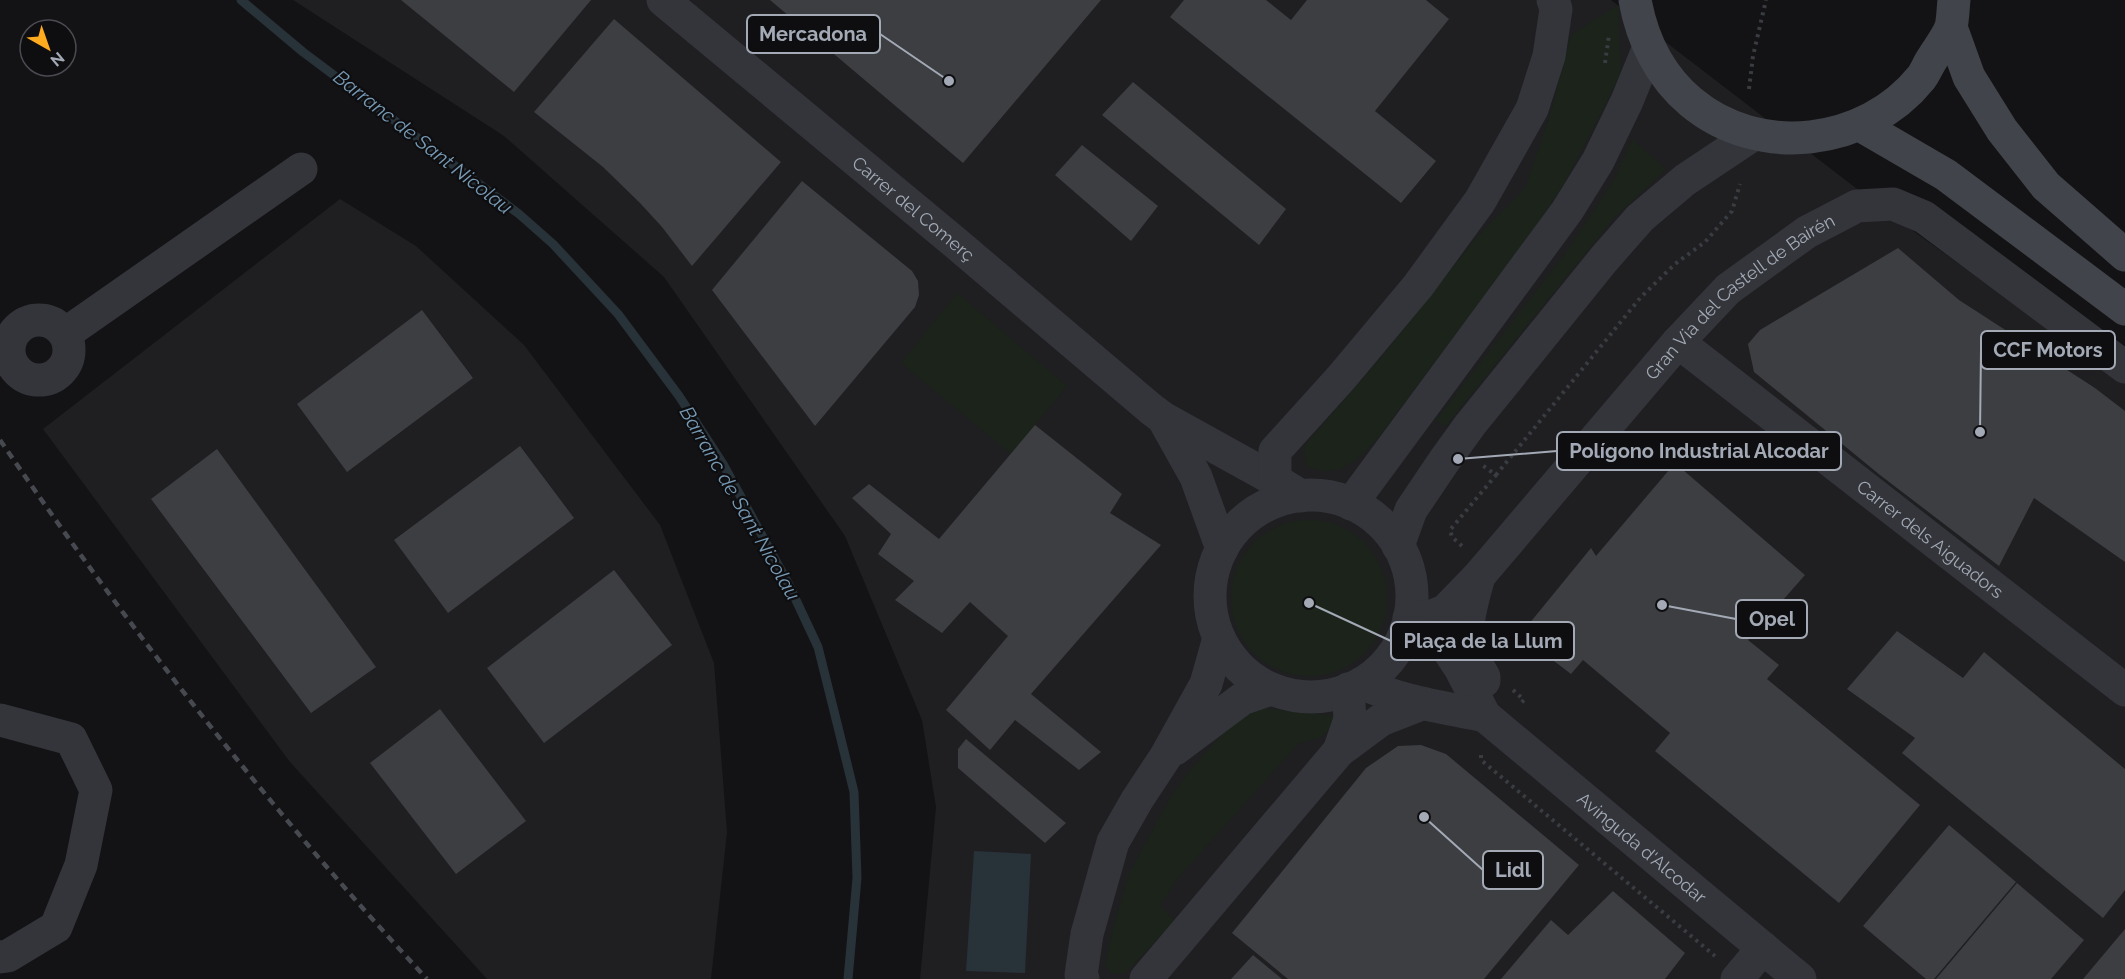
<svg xmlns="http://www.w3.org/2000/svg" width="2125" height="979" viewBox="0 0 2125 979" font-family="Raleway,sans-serif">
	<style>
		.built { fill: #1f1f22 }
		.green { fill: #1b231b }
		.water { fill: #283239 }
		.lines { fill: none; stroke-linecap: round; stroke-linejoin: round }
		.stream { stroke: #283239; stroke-width: 9 }
		.building { fill: #3c3e42 }
		.path { stroke: #393c41; stroke-width: 4; stroke-dasharray: 3 4.5; stroke-linecap: butt }
		.street { stroke: #33353a; stroke-width: 33 }
		.secondary { stroke: #41444a; stroke-width: 33 }
		.rail { stroke: #46494f; stroke-width: 4.5; stroke-dasharray: 8 6; stroke-linecap: butt }
		.labels { text-anchor: middle; dominant-baseline: central; stroke-width: 4.5; stroke-linejoin: round; paint-order: stroke }
		.street-label { font-size: 18px; fill: #a3aab6; stroke: #0e0e10 }
		.water-label { font-size: 20px; font-style: italic; fill: #779ab5; stroke: #0e0e10 }
		.leader { fill: none; stroke: #a3aab6; stroke-width: 2 }
		.callout-dot { fill: #a3aab6; stroke: #0e0e10; stroke-width: 2 }
		.callout { fill: #0e0e10; stroke: #a3aab6; stroke-width: 2 }
		.callout-label { font-size: 20px; text-anchor: middle; font-weight: bold; fill: #a3aab6 }
	</style>
	<rect width="100%" height="100%" fill="#131315"/>
	<path class="built" d="M293,0H1611L1891,215L2125,383V979H920L936,807L922,720L845,536L664,277L504,136Z
		M340,199L416,246L524,345L660,525L714,663L727,832L711,979H487L290,762L43,429Z"/>
	<path class="green" d="M1618,5L1621,74L1563,186L1532,232L1378,438C1364,453 1347,472 1325,471C1319,471 1312,468 1306,466L1304,446L1379,360L1476,238L1525,188L1551,112L1571,35Z
		M1632,139L1666,169L1614,218L1445,427L1436,420L1565,254L1614,180Z
		M957,293L1067,386L1011,454L901,363Z
		M1231 598a78 78 0 1 1 156 0a78 78 0 1 1-156 0Z
		M1261,708L1334,716L1332,728L1321,737L1298,744L1176,880L1160,906L1175,921L1132,966L1125,973L1112,974L1105,965L1116,918L1130,872L1170,798L1191,769L1236,719Z"/>
	<path class="water" d="M974,851L1031,854L1025,973L966,971Z"/>
	<g class="lines">
		<path class="stream" d="M241,0L303,52L519,214L553,244L618,314L679,396L723,464L788,583L818,647L835,715L854,792L857,878L848,979"/>
	</g>
	<path class="building" d="M401,0H591L514,92Z
		M770,0H1101L963,163Z
		M1184,0H1266L1291,20L1307,0H1426L1449,19L1375,111L1436,161L1401,203L1170,17Z
		M614,19L781,162L692,266L662,227L640,203L603,167L534,112Z
		M1133,82L1286,209L1259,245L1102,115Z
		M1082,145L1158,206L1131,241L1055,175Z
		M802,181L912,271L918,281L919,295L915,307L815,426L712,290Z
		M1898,248L1959,300L2095,388L2125,411V562L2034,498L1999,566L1880,475L1754,372L1748,344L1760,330Z
		M422,310L473,378L347,472L297,404Z
		M1035,425L1122,494L1110,513L1161,545L1031,694L1101,752L1079,770L1015,720L990,750L946,710L1008,636L970,602L942,633L895,600L914,581L878,554L891,534L852,498L869,484L939,539Z
		M520,446L574,518L448,613L394,540Z
		M217,449L376,667L311,713L151,499Z
		M1675,463L1805,575L1748,640L1779,665L1767,679L1920,805L1839,903L1655,751L1670,733L1583,660L1571,674L1520,635L1591,548L1596,556Z
		M614,570L672,645L544,743L487,668Z
		M1897,631L1963,678L1984,652L2125,769V890L2103,918L1902,753L1915,738L1847,689Z
		M440,709L526,821L456,874L370,763Z
		M966,739L1066,823L1045,843L958,768V749Z
		M1421,745L1446,754L1579,865L1484,979H1288L1232,933L1366,768L1398,746Z
		M1949,825L2016,882L1934,979H1926L1863,926Z
		M2017,883L2084,940L2051,979H1936Z
		M1613,891L1685,953L1665,979H1501L1551,920L1568,935Z
		M2125,929V979H2083Z
		M1253,955L1282,979H1231Z"/>
	<g class="lines">
		<path class="path" d="M1605,63L1609,35
			M1749,89L1753,56L1766,0
			M1496,475L1641,297L1675,264L1705,242L1732,211L1740,184
			M1462,546L1452,537L1450,530L1496,475L1482,465
			M1513,690L1524,700L1520,704
			M1481,755V760L1715,956"/>
		<g class="street">
			<path id="s1" d="M663,0L958,245L1151,409L1163,418L1275,480L1301,496"/>
			<circle cx="39" cy="350" r="30"/>
			<path d="M65,334L301,169"/>
			<path id="s2" d="M1678,342L2125,690"/>
			<path d="M1163,418L1196,477L1222,549"/>
			<path d="M1275,480V451L1341,378L1418,286L1480,201L1532,109L1549,56L1556,9L1553,0"/>
			<circle cx="1311" cy="596" r="101"/>
			<path d="M1351,504L1567,211L1598,161L1627,101L1649,47"/>
			<path d="M1398,546L1411,510L1444,461L1470,425L1604,259L1640,218L1685,180L1754,134"/>
			<path d="M1479,576C1473,600 1463,626 1471,652C1473,660 1480,669 1484,677V681"/>
			<path id="s3" d="M1409,618L1432,616L1445,611L1479,576L1678,342L1728,289L1807,232L1857,206L1893,204L1924,217L2125,367"/>
			<path id="s4" d="M1406,629L1441,639L1460,668L1485,716L1800,979"/>
			<path d="M1362,683C1401,702 1443,707 1485,716"/>
			<path d="M0,720L71,739L96,790L81,865L56,927L8,956L0,957"/>
			<path d="M1175,749L1242,699L1271,689"/>
			<path d="M1339,751L1381,720L1422,704"/>
			<path d="M1083,979L1081,975L1087,934L1113,842L1137,800L1166,756L1206,684L1219,638"/>
			<path d="M1146,979L1339,751L1350,719L1348,689"/>
			<path d="M1737,979L1763,948"/>
		</g>
		<path class="secondary" d="M1635,0C1642,39 1660,76 1691,102C1759,159 1866,146 1921,78C1925,73 1928,65 1932,59C1938,49 1947,38 1951,27C1953,19 1953,8 1954,0
			M1951,27L1969,77L2002,130L2046,186L2125,255
			M1860,125L1946,175L2125,309"/>
		<path class="rail" d="M0,440C129,629 271,811 427,979"/>
	</g>
	<g class="labels">
		<g class="street-label">
			<text stroke="none"><textPath href="#s1" startOffset="326">Carrer del Comerç</textPath></text>
			<text stroke="none"><textPath href="#s3" startOffset="470">Gran Via del Castell de Bairén</textPath></text>
			<text stroke="none"><textPath href="#s2" startOffset="320">Carrer dels Aiguadors</textPath></text>
			<text stroke="none"><textPath href="#s4" startOffset="330">Avinguda d'Alcodar</textPath></text>
		</g>
		<g class="water-label">
			<text transform="translate(423 142) rotate(38)">Barranc de Sant Nicolau</text>
			<text transform="translate(740 503) rotate(60)">Barranc de Sant Nicolau</text>
		</g>
	</g>
	<path class="leader" d="M949 81L880 34M1980 432L1981 350M1458 459L1557 451M1662 605L1736 619M1309 603L1391 641M1424 817L1483 870"/>
	<g class="callout-dot">
		<circle cx="949" cy="81" r="6"/>
		<circle cx="1980" cy="432" r="6"/>
		<circle cx="1458" cy="459" r="6"/>
		<circle cx="1662" cy="605" r="6"/>
		<circle cx="1309" cy="603" r="6"/>
		<circle cx="1424" cy="817" r="6"/>
	</g>
	<g class="callout">
		<rect x="747" y="15" width="133" height="38" rx="6"/>
		<rect x="1981" y="331" width="134" height="38" rx="6"/>
		<rect x="1557" y="432" width="284" height="38" rx="6"/>
		<rect x="1736" y="600" width="71" height="38" rx="6"/>
		<rect x="1391" y="622" width="183" height="38" rx="6"/>
		<rect x="1483" y="851" width="60" height="38" rx="6"/>
	</g>
	<g class="callout-label">
		<text x="813" y="41">Mercadona</text>
		<text x="2048" y="357">CCF Motors</text>
		<text x="1699" y="458">Polígono Industrial Alcodar</text>
		<text x="1772" y="626">Opel</text>
		<text x="1483" y="648">Plaça de la Llum</text>
		<text x="1513" y="877">Lidl</text>
	</g>
	<g transform="translate(48 48) rotate(140)"><circle r="28" fill="#0e0e10" stroke="#4a4c52" stroke-width="1.5"/>
	<path d="M0-4.5L10 22L0 15L-10 22Z" fill="#ffab20"/>
	<text y="-9" font-size="16" font-weight="bold" text-anchor="middle" fill="#a3aab6">N</text>
	</g>
</svg>
